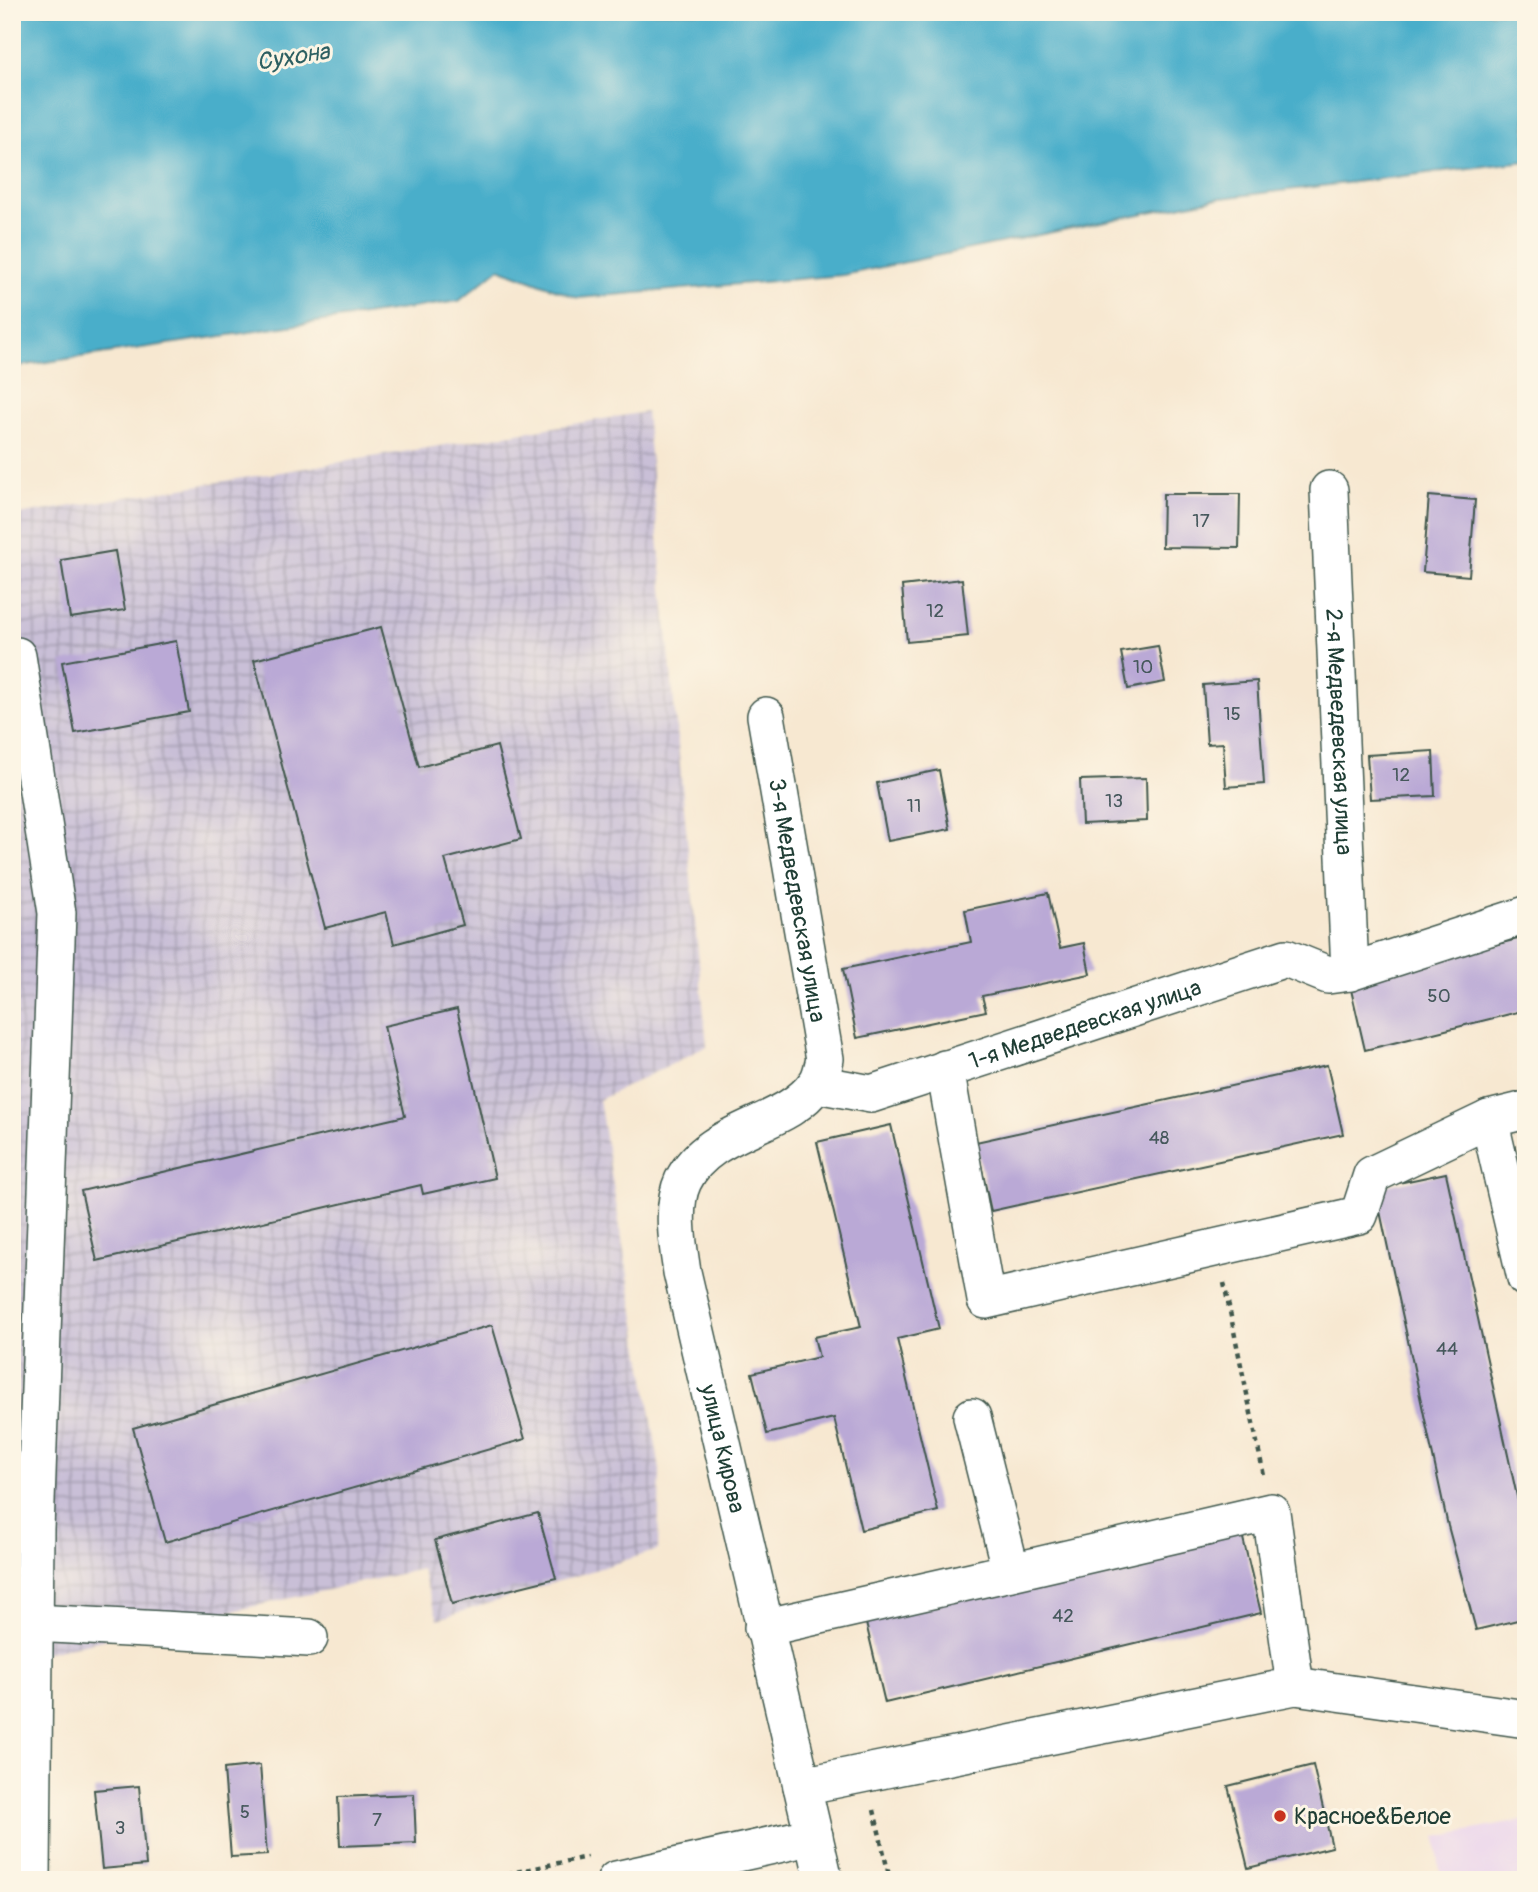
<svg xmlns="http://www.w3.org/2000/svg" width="1538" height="1892" viewBox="0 0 1538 1892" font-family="Pangolin,sans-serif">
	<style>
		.built { fill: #e9d2ed }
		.industrial { fill: url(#industrial-grid) }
		.water { fill: #4aaeca; stroke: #34767f; stroke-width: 2 }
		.building { fill: #baa9d6 }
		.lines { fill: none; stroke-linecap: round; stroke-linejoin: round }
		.minor-casing { stroke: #3f574c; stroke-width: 40 }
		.path { stroke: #3f574c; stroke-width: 4.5; stroke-dasharray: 5 5; stroke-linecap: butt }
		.minor { stroke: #fff; stroke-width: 37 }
		.poi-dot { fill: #c8321e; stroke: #fcf5e5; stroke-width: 2.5 }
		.labels { text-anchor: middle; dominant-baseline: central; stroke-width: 6; stroke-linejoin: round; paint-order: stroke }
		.number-label { font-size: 19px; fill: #46585c }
		.street-label { font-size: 23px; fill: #1f3d34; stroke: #fcf5e5 }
		.poi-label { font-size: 23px; fill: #1f3d34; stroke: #fcf5e5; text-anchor: start }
		.water-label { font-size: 24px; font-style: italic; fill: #2c5f61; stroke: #fcf5e5 }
	</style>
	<defs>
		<pattern id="industrial-grid" width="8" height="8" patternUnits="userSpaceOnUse" patternTransform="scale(1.75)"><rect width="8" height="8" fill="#c9bfd7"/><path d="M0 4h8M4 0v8" fill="none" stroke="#a39caf"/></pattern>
	</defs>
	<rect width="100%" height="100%" fill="#fcf5e5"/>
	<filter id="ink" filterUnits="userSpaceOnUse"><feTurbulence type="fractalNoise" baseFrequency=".0143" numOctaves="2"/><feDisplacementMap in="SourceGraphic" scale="14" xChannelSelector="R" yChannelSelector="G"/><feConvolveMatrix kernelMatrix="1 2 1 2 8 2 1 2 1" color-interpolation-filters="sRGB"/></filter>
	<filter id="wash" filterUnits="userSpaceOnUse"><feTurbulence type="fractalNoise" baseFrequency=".00686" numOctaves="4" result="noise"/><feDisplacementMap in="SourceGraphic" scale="28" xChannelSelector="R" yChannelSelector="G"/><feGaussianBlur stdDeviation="1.57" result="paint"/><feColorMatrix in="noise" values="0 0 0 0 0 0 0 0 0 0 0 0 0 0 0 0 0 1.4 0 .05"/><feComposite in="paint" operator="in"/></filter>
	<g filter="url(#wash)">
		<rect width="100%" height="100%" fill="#f7e8d1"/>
		<path class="built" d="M1526,1820V1880H1441L1436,1837Z"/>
		<path class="industrial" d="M646,412L707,1046L599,1100L660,1470L658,1550L438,1619L421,1569L12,1660V516Z"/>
		<path class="water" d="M12,12H1526V161L1213,199L843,275L578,298L499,268L459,301L12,367Z"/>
		<g id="blocks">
			<path class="building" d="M1163,494H1240L1239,548L1162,547Z
				M1429,496L1475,500L1469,576L1423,572Z
				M115,551L125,610L70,618L61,560Z
				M962,579L968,636L907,642L902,586Z
				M381,627L419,767L497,746L521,839L445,859L463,925L394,944L386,912L325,928L254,660Z
				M176,641L189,712L75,733L62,662Z
				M1158,646L1165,682L1128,689L1121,652Z
				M1257,681L1264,784L1226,787L1223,743L1207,744L1203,685Z
				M1433,751L1435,796L1370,799L1367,755Z
				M939,770L950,829L888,841L877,783Z
				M1146,778L1147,821L1082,824L1080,780Z
				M12,815L19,834L12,836Z
				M1048,893L1060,948L1084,943L1090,974L982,996L986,1011L857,1038L843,969L971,942L965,910Z
				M1526,937V1010L1365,1050L1349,981Z
				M457,1009L495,1178L423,1194L421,1185L97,1261L81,1191L405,1116L384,1026Z
				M1327,1065L1343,1134L991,1211L976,1142Z
				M891,1125L939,1329L897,1339L938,1511L861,1530L834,1418L767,1434L752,1373L819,1357L814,1337L861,1327L817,1142Z
				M1446,1173L1520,1510L1526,1509V1618L1476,1630L1448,1526L1375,1188Z
				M492,1325L525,1439L165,1542L133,1428Z
				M538,1513L556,1578L452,1604L435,1540Z
				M1241,1530L1261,1613L885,1703L865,1619Z
				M16,1675L23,1718L12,1720V1676Z
				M260,1765L267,1855L231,1857L224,1769Z
				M1313,1765L1332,1847L1248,1868L1228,1786Z
				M139,1786L146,1865L102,1869L94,1790Z
				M414,1794L416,1843L340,1846L338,1797Z"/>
		</g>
	</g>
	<g filter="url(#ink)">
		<use href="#blocks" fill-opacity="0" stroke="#3f574c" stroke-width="2"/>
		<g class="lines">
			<g class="minor-casing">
				<g id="minor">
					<path id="s1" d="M1329,490L1350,972"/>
					<path d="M17,656L57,913L35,1529L32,1880"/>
					<path id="s2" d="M766,716L825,1059C823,1067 821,1078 816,1084C787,1127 709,1127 683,1181C671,1206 678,1246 682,1272L824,1880"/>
					<path d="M945,1069L986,1300L1359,1215L1372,1175L1489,1119"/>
					<path id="s3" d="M817,1084L871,1094L1286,958L1328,975L1350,972L1526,915"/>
					<path d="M1526,1110L1489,1119L1526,1278"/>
					<path d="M1011,1572L1271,1512L1295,1686"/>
					<path d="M34,1623L309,1638"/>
					<path d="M763,1628L1011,1572L972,1417"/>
					<path d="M802,1786L1295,1686L1526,1719"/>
					<path d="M616,1880L814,1836"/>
				</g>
			</g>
			<path class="path" d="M1224,1283L1264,1476
				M874,1810L890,1880
				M478,1880L587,1857"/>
			<use href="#minor" class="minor"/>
		</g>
	</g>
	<circle class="poi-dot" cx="1280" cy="1816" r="7"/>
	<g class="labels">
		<g class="number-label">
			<text x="1201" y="521">17</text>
			<text x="935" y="611">12</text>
			<text x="1143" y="667">10</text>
			<text x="1232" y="714">15</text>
			<text x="1401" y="775">12</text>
			<text x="1114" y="801">13</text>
			<text x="914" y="806">11</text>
			<text x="1439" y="996">50</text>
			<text x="1159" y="1138">48</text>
			<text x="1447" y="1349">44</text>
			<text x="1063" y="1616">42</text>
			<text x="245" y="1812">5</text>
			<text x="377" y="1820">7</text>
			<text x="120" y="1828">3</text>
		</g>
		<g class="street-label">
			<text stroke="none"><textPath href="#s1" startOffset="242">2-я Медведевская улица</textPath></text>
			<text stroke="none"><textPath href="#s2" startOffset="187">3-я Медведевская улица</textPath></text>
			<text stroke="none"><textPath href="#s3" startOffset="280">1-я Медведевская улица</textPath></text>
			<text stroke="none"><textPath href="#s2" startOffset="816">улица Кирова</textPath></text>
		</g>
		<g class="poi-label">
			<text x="1294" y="1816">Красное&amp;Белое</text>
		</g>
		<g class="water-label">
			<text transform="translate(293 57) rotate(-9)">Сухона</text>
		</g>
	</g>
	<rect width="1538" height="1892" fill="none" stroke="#fcf5e5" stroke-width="42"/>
</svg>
